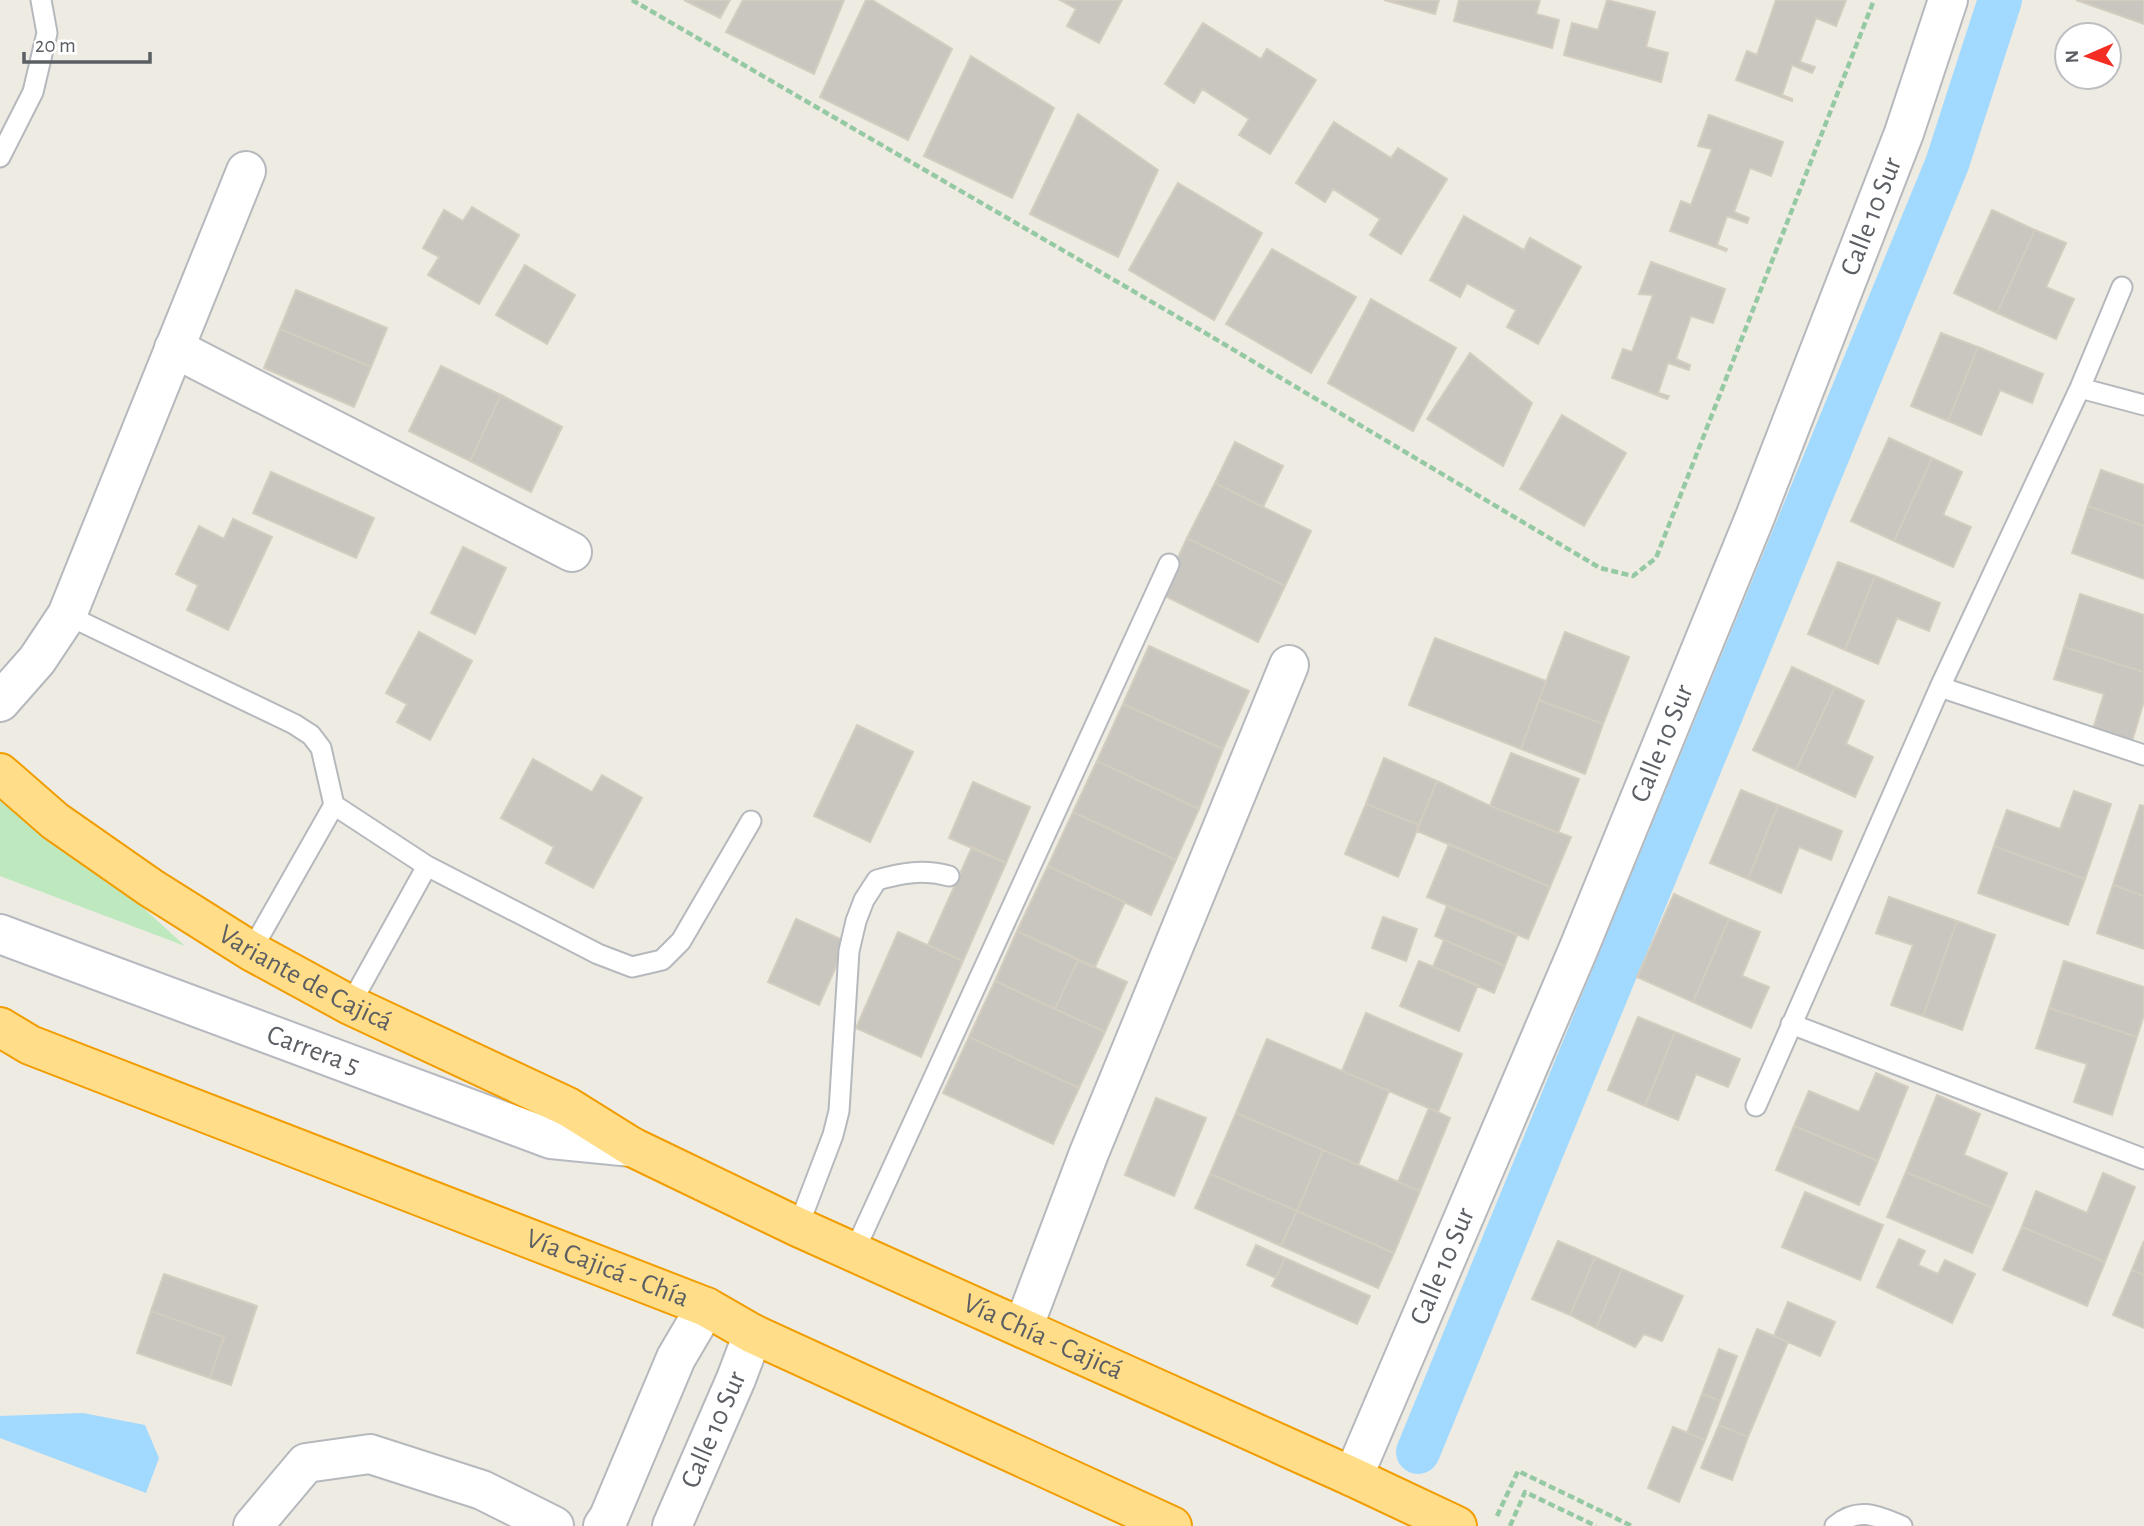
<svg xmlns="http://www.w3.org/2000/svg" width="2144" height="1526" viewBox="0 0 2144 1526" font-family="'Alegreya Sans',sans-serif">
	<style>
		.green { fill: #bee8bd }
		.water { fill: #a2d9ff }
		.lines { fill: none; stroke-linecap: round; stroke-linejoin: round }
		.canal { stroke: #a2d9ff; stroke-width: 44 }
		.building { fill: #c9c6bf; stroke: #d3cdc0; stroke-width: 2 }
		.lane-casing { stroke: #b5b9bd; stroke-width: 23 }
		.street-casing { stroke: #b5b9bd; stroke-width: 42 }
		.secondary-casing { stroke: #b6bac0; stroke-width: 42 }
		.highway-casing { stroke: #f19d00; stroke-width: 42 }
		.path { stroke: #95c9a3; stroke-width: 4.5; stroke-dasharray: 7 3.5; stroke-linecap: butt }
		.lane { stroke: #fff; stroke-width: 19 }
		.street { stroke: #fff; stroke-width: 38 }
		.secondary { stroke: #fff; stroke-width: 38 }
		.highway { stroke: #ffdd89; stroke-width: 38 }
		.labels { text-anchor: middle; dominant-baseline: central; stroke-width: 7; stroke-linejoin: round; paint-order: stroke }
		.street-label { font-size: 28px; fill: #5b5f64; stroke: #fff }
	</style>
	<rect width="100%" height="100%" fill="#eeebe2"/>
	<path class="green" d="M0,777L185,946L0,876Z"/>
	<path class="water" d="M83,1413L145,1425L159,1458L146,1493L0,1438V1416Z"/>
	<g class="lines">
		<path class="canal" d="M1418,1452L1947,164L2000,0"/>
	</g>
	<path class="building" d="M684,0H730L720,18Z
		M743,0H844L814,74L726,32Z
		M866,0H872L952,49L908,140L820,97Z
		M1060,0H1122L1099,43L1067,26L1076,9Z
		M1384,0H1439L1435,14Z
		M1459,0H1540L1536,14L1559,20L1552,48L1454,21Z
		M1607,0L1655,12L1646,47L1668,53L1661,82L1564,55L1572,23L1598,30Z
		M1776,0H1846L1836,26L1816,18L1800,62L1815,67L1812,73L1792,65L1782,95L1792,99V101L1736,80L1747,51L1757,55Z
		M2076,0H2144V24Z
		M1203,23L1261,59L1267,49L1316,80L1270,154L1239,135L1249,119L1202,89L1194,103L1165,84Z
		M971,56L1054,108L1012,198L924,156Z
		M1078,114L1158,170L1118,257L1030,214Z
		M1709,115L1783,142L1771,176L1750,168L1734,212L1749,218L1747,223L1727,216L1717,245L1727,249L1726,251L1670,231L1681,201L1691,205L1712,149L1698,146Z
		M1334,122L1391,158L1398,148L1447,179L1401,254L1370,235L1380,219L1333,189L1325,202L1296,183Z
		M1178,183L1262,233L1214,320L1129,270Z
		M472,207L519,235L479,304L428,275L439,257L423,248L444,210L463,221Z
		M1992,210L2035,230L1997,313L1954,293Z
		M1464,216L1524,250L1530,238L1581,267L1538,344L1507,327L1516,310L1467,283L1460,297L1430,280Z
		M2035,230L2066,243L2046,287L2074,299L2056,339L1997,313Z
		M1272,249L1356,297L1311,373L1226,324Z
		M1651,262L1725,289L1713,323L1691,316L1676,359L1690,365L1689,370L1668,363L1658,393L1669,396L1667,399L1612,378L1623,349L1632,352L1653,295L1639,294Z
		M525,265L575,295L547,344L496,315Z
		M296,290L387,328L371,367L280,329Z
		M1371,299L1456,348L1413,431L1328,383Z
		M280,329L371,367L354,407L264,368Z
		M1941,333L1978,347L1948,421L1911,406Z
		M1978,347L2043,374L2032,403L2000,390L1981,435L1948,421Z
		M1470,353L1532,403L1503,466L1427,419Z
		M441,366L501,395L470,461L409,431Z
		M501,395L562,427L531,492L470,461Z
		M1562,415L1626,453L1584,526L1520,489Z
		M1889,438L1932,458L1894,541L1851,521Z
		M1235,442L1283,466L1263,507L1215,483Z
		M1932,458L1962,472L1943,515L1971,527L1953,567L1894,541Z
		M2101,470L2144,485V526L2088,506Z
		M271,472L374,518L356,558L253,513Z
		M1215,483L1311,531L1285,586L1187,538Z
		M2088,506L2144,526V579L2072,553Z
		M233,519L272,537L228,630L187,610L198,585L176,574L199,526L224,539Z
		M1187,538L1285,586L1258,642L1161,594Z
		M463,547L506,568L475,634L431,613Z
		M1838,562L1875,576L1845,650L1808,634Z
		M1875,576L1940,603L1929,631L1897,618L1878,664L1845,650Z
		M2080,594L2144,615V672L2064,647Z
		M419,632L472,661L430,740L397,722L407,704L386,693Z
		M1565,632L1629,657L1603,724L1539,700Z
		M1435,638L1546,681L1521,749L1409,705Z
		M1149,646L1249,691L1223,749L1123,704Z
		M2064,647L2144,672V701L2130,748L2091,735L2104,694L2054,679Z
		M1792,667L1835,687L1796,770L1753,750Z
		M1835,687L1864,701L1846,744L1873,757L1855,797L1796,770Z
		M1539,700L1603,724L1585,774L1521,749Z
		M1123,704L1223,749L1199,809L1097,761Z
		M857,725L913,752L870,842L814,816Z
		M1511,753L1579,779L1558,833L1490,806Z
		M1384,758L1437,781L1419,825L1366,804Z
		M533,759L592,792L602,775L642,798L593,888L546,863L554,847L501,818Z
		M1097,761L1199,809L1176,860L1073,812Z
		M1437,781L1490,806L1571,837L1550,887L1417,831Z
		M973,782L1030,807L1006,863L949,838Z
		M1741,790L1778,805L1748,879L1710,863Z
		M2074,791L2111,804L2085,879L1994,846L2007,810L2060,829Z
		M1366,804L1419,825L1398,877L1345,854Z
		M1778,805L1842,831L1831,860L1799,847L1781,893L1748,879Z
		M2140,805L2144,806V896L2113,885Z
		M1073,812L1176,860L1151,915L1048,866Z
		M1449,844L1550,887L1528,939L1427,897Z
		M1994,846L2085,879L2068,925L1978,893Z
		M972,847L1006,863L963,961L928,945Z
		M1048,866L1125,902L1095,967L1017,931Z
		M2113,885L2144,896V949L2097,933Z
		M1674,894L1729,919L1693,1002L1637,977Z
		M1889,897L1957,921L1923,1016L1891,1005L1913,945L1876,933Z
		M1447,906L1517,935L1505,966L1435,936Z
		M1383,917L1417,929L1406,961L1372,948Z
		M796,919L847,942L819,1005L768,982Z
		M1729,919L1760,932L1742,976L1769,987L1751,1028L1693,1002Z
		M1957,921L1995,935L1962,1030L1923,1016Z
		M1017,931L1078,960L1055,1009L995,981Z
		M898,932L963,961L921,1057L856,1028Z
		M1444,940L1505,966L1494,993L1433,967Z
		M1078,960L1127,982L1105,1032L1055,1009Z
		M1419,961L1478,985L1459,1031L1400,1006Z
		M2064,961L2144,987V1015L2137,1037L2049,1008Z
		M995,981L1105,1032L1079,1088L969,1037Z
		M2049,1008L2137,1037L2112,1115L2074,1102L2087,1064L2036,1048Z
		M1366,1013L1462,1054L1438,1112L1342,1071Z
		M1638,1017L1675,1032L1645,1106L1608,1090Z
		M1675,1032L1740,1059L1728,1087L1696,1074L1678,1120L1645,1106Z
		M969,1037L1079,1088L1053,1144L943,1093Z
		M1267,1039L1389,1091L1358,1165L1236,1113Z
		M1876,1073L1908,1087L1878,1161L1794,1126L1809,1091L1859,1112Z
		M1937,1095L1980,1114L1964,1155L2007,1173L1992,1208L1906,1172Z
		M1156,1098L1206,1118L1174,1196L1125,1175Z
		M1429,1108L1450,1118L1420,1191L1398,1182Z
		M1236,1113L1323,1150L1297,1211L1210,1174Z
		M1794,1126L1878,1161L1859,1205L1776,1170Z
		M1323,1150L1420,1191L1394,1253L1297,1211Z
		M1906,1172L1992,1208L1972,1253L1887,1217Z
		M2103,1173L2135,1187L2105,1262L2022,1227L2036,1191L2087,1213Z
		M1210,1174L1297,1211L1281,1246L1195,1208Z
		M1805,1192L1883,1225L1860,1280L1782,1247Z
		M1297,1211L1394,1253L1378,1288L1281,1246Z
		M2022,1227L2105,1262L2087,1306L2003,1270Z
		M1899,1239L1925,1251L1918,1265L1938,1274L1945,1260L1975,1274L1952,1323L1877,1287Z
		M1558,1241L1595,1257L1570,1315L1532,1299Z
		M2144,1241V1275L2132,1270Z
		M1256,1245L1285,1258L1276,1278L1247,1265Z
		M1595,1257L1622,1269L1596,1328L1570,1315Z
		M1285,1258L1370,1296L1357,1324L1272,1286Z
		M1622,1269L1683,1296L1662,1341L1644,1334L1635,1347L1596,1328Z
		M2132,1270L2144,1275V1328L2113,1315Z
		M164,1274L257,1306L231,1385L210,1378L224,1337L151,1311Z
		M1788,1302L1835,1322L1820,1356L1774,1336Z
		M151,1311L224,1337L210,1378L137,1353Z
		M1757,1329L1788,1342L1748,1437L1719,1425Z
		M1719,1349L1737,1356L1720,1401L1702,1394Z
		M1702,1394L1720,1401L1705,1440L1687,1433Z
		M1719,1425L1748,1437L1732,1480L1701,1468Z
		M1673,1427L1705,1440L1679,1502L1648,1488Z"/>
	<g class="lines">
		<g class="lane-casing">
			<path id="lane" d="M0,157L33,92L47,33L41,0
				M2080,388L2144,405
				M67,615L294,724L311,735L321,748L334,805L251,951
				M1940,687L2144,755
				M334,805L427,866L598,954L632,967L662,960L681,941L751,821
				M350,1005L427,866
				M1791,1024L2144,1159
				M1756,1106L1940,687L2080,388L2122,287
				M798,1227L833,1135L839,1111L849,951L856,921L864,900L877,880C902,873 923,869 949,876
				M854,1252L1169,564
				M1835,1526C1858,1506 1878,1516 1902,1526"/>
		</g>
		<g class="street-casing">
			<g id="street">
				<path d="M174,348L572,552"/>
				<path d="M0,702L37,660L67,615L246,171"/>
				<path d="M1023,1328L1089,1153L1289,665"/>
				<path id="s1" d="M1353,1477L1578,950L1755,517L1904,133L1948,0"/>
				<path d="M253,1526L306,1463L370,1454L482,1490L554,1526"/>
				<path d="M603,1526L609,1517L676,1358L706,1307"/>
				<path id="s2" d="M672,1526L736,1379L753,1334"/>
			</g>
		</g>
		<g class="secondary-casing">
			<g id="secondary">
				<path id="s3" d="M0,934L551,1139L632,1147"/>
			</g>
		</g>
		<g class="highway-casing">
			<g id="highway">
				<path id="s4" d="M0,773L55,821L151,888L251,951L350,1005L568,1107L632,1147L798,1227L1353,1477L1457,1526"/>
				<path id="s5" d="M0,1027L30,1045L706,1307L753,1334L1172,1526"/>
			</g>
		</g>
		<path class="path" d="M632,0L1207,334L1600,568L1633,576L1656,558L1874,0
			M1497,1516L1518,1471L1632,1526
			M1510,1526L1525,1492L1596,1526"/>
		<use href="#lane" class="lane"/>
		<use href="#street" class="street"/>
		<use href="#secondary" class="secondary"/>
		<use href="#highway" class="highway"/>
	</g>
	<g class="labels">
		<g class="street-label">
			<text stroke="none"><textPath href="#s1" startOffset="1363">Calle 10 Sur</textPath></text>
			<text stroke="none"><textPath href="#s1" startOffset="796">Calle 10 Sur</textPath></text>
			<text stroke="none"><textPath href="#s4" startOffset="369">Variante de Cajicá</textPath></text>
			<text stroke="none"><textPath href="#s3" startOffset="334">Carrera 5</textPath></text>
			<text stroke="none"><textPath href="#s1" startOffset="229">Calle 10 Sur</textPath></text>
			<text stroke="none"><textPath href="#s5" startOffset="654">Vía Cajicá - Chía</textPath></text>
			<text stroke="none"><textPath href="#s4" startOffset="1190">Vía Chía - Cajicá</textPath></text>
			<text stroke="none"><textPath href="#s2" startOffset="105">Calle 10 Sur</textPath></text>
		</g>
	</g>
	<g transform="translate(2088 56) rotate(268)"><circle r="33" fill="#ffffff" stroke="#bdbfc1" stroke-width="2"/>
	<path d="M0-5L12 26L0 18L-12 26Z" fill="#f32d24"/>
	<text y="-10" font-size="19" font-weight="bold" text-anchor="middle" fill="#5b5f64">N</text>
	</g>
	<path d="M24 52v10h126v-10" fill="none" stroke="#5b5f64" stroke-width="3.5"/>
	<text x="35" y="52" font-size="21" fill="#5b5f64" stroke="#ffffff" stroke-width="5" paint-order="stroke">20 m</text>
</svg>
